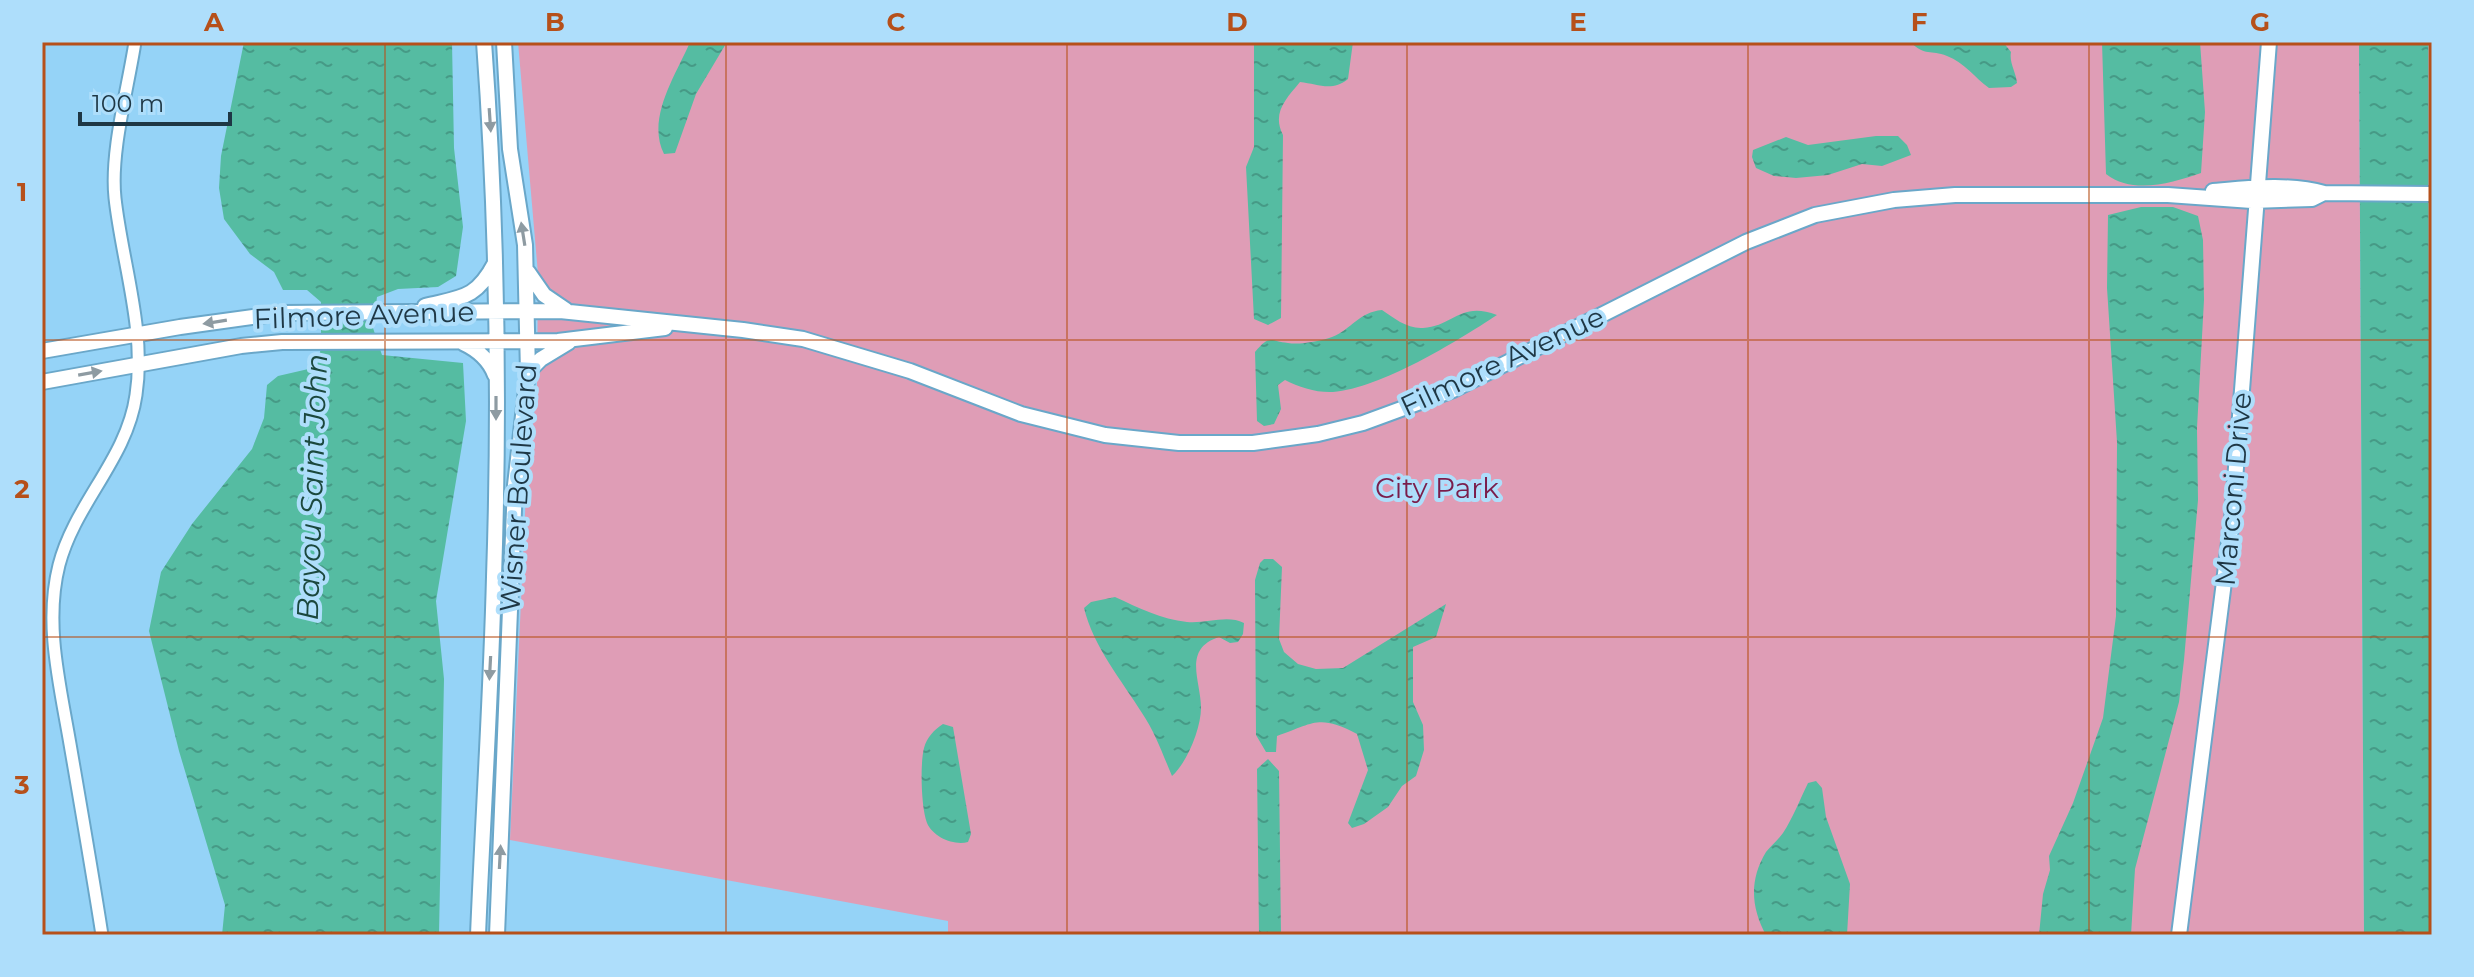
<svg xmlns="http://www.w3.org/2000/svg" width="2474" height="977" viewBox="0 0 2474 977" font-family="Montserrat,sans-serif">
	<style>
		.park { fill: #df9db6 }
		.water { fill: url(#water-ripples) }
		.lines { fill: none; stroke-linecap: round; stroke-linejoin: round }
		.minor-casing { stroke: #6aa7c9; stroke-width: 15 }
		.tertiary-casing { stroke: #6aa7c9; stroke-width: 18 }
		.minor { stroke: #fff; stroke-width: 11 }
		.tertiary { stroke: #fff; stroke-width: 14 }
		.oneway { fill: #8e9ba2 }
		.grid { fill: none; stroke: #b6501a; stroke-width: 2; stroke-opacity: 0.55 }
		.labels { text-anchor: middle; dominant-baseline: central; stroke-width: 8; stroke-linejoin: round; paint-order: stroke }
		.street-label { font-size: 28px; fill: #1e3745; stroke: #aedefb }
		.park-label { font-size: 28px; fill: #7a1d4b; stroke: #aedefb }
		.water-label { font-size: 30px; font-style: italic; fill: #1b483d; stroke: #aedefb }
		.neatline { fill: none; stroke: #b6501a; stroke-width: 3 }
		.grid-label { font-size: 26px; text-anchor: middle; font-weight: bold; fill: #b6501a }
	</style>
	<defs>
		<pattern id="water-ripples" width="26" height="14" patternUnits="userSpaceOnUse" patternTransform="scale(2)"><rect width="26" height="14" fill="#55bca2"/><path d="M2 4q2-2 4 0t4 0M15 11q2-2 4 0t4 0" fill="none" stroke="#469a86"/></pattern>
	</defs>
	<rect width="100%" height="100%" fill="#95d3f7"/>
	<path class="park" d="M518,42H2359L2364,935H948V921L510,840L526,493L537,386L538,274Z"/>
	<path class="water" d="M244,42H452L454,148L463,227L456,276L438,287L398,289L377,297L373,328L382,355L463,363L466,421L436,601L444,679L439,935H222L225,905L179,751L149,631L161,572L192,524L252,449L264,418L267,385L278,376L317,367L321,347V302L307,290H283L274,272L250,254L224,219L219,188L221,156Z
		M690,42H727L696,94L675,153L664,154C646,118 676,75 690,42Z
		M1254,42H1353L1348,79C1332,92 1318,84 1300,82C1285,100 1272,113 1283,135L1281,318L1268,325L1254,319L1246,167L1254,147Z
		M1910,42H2003L2011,52C2009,63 2016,72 2017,83L2011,87L1989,88C1975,78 1964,62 1947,56C1930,49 1926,57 1910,42Z
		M2102,42H2200L2205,112L2201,173C2172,183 2133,195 2106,174Z
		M2359,42H2428L2430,935H2364Z
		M1876,136H1898L1907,145L1911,155L1882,166L1862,164L1828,175L1796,178L1774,176L1756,168L1752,157L1753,150L1786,137L1808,145Z
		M2141,207H2173L2198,216L2203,240L2204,300L2197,428L2198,500L2184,660L2179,702L2135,869L2131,935H2039L2043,894L2050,870L2049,856L2073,803L2103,718L2116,616L2117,442L2107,288L2108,215Z
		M1382,310C1394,318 1407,329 1423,328C1454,326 1460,301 1497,315C1456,342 1381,388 1333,392C1317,393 1299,387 1285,380L1278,385L1281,409L1274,424L1264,426L1257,421L1255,352C1270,334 1270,341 1288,343C1300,345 1321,341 1332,337C1352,329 1359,312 1382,310Z
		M1264,559H1273L1282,567L1279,639L1284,652L1298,664L1316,669L1343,668L1446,604L1436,637L1413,647V702L1423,725L1424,750L1416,776L1402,786L1388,807L1364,824L1352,828L1348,823L1368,770L1357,734C1319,714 1314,723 1277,736L1276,752H1266L1256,735L1255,580L1260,563Z
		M1115,597C1139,608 1161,619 1187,622C1206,624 1227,614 1244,623L1243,634L1238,642L1230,643L1219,637C1182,649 1201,681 1201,708C1201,728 1187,763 1172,776C1163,755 1155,732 1142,713C1122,681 1093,646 1084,608L1091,602Z
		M943,724L953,727L971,834L968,842C954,846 933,837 927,823C921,808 920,763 924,748C927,737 934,730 943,724Z
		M1268,759L1279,771L1281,935H1259L1257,769Z
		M1816,781L1822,788L1826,817L1850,884L1847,935H1766C1751,908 1749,880 1766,852C1771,846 1778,840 1783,833C1793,818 1800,799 1808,783Z"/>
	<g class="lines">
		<g class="minor-casing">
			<path id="minor" d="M102,935C92,871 81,808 70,744C60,685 44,624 59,565C75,503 127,459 136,395C146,330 122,262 115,198C110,152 128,88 135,42"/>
		</g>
		<g class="tertiary-casing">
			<path id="tertiary" d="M2213,191C2248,188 2290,183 2324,193L2432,194
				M528,272L544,295L566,310
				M425,306C462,297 476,299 495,263
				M463,343C478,350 489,359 495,375
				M42,351L180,327L281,313L560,311L743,330L803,339L910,371L1021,414L1105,435L1179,443H1253L1318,434L1363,423L1453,390L1746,242L1815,215L1894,200L1955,195H2168L2252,201L2312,199L2324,193
				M528,372L541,359L569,342
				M42,382L241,346L282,342L558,341L665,328
				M478,935C483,816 491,696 494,577C500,399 497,220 484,42
				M497,935L515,485L528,372L525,245L510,149L504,42
				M2179,935L2232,519L2269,42"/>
		</g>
		<use href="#minor" class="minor"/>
		<use href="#tertiary" class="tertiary"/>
	</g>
	<defs><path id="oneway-solid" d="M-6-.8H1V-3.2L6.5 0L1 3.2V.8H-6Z" transform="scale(2)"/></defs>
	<g class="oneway">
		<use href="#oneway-solid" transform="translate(490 120) rotate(86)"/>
		<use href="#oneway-solid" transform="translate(523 234) rotate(-99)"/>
		<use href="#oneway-solid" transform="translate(215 322) rotate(171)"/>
		<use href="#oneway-solid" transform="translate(90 373) rotate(-10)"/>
		<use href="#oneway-solid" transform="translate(496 408) rotate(90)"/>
		<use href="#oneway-solid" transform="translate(490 668) rotate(93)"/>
		<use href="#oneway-solid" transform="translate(500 857) rotate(-87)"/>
	</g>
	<path class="grid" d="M385,42V935M726,42V935M1067,42V935M1407,42V935M1748,42V935M2089,42V935M42,340H2432M42,637H2432"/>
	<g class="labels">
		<g class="street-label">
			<text transform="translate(364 315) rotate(-2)">Filmore Avenue</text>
			<text transform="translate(1502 361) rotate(-25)">Filmore Avenue</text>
			<text transform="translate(518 488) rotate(-86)">Wisner Boulevard</text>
			<text transform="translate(2233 489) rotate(-85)">Marconi Drive</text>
		</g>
		<g class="park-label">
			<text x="1437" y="488">City Park</text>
		</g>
		<g class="water-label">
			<text transform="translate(312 487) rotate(-88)">Bayou Saint John</text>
		</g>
	</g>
	<rect width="2474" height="977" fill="none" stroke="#aedefb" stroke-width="88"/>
	<path d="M80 112v12h150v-12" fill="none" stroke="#1e3745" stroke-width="4"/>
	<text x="92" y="112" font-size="24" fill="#1e3745" stroke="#aedefb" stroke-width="6" paint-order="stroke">100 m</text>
	<rect x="44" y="44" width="2386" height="889" class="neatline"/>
	<g class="grid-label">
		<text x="214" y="31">A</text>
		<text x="555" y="31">B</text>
		<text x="896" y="31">C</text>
		<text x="1237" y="31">D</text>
		<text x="1578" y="31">E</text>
		<text x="1919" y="31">F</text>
		<text x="2260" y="31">G</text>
		<text x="22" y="201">1</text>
		<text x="22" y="498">2</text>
		<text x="22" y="794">3</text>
	</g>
</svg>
